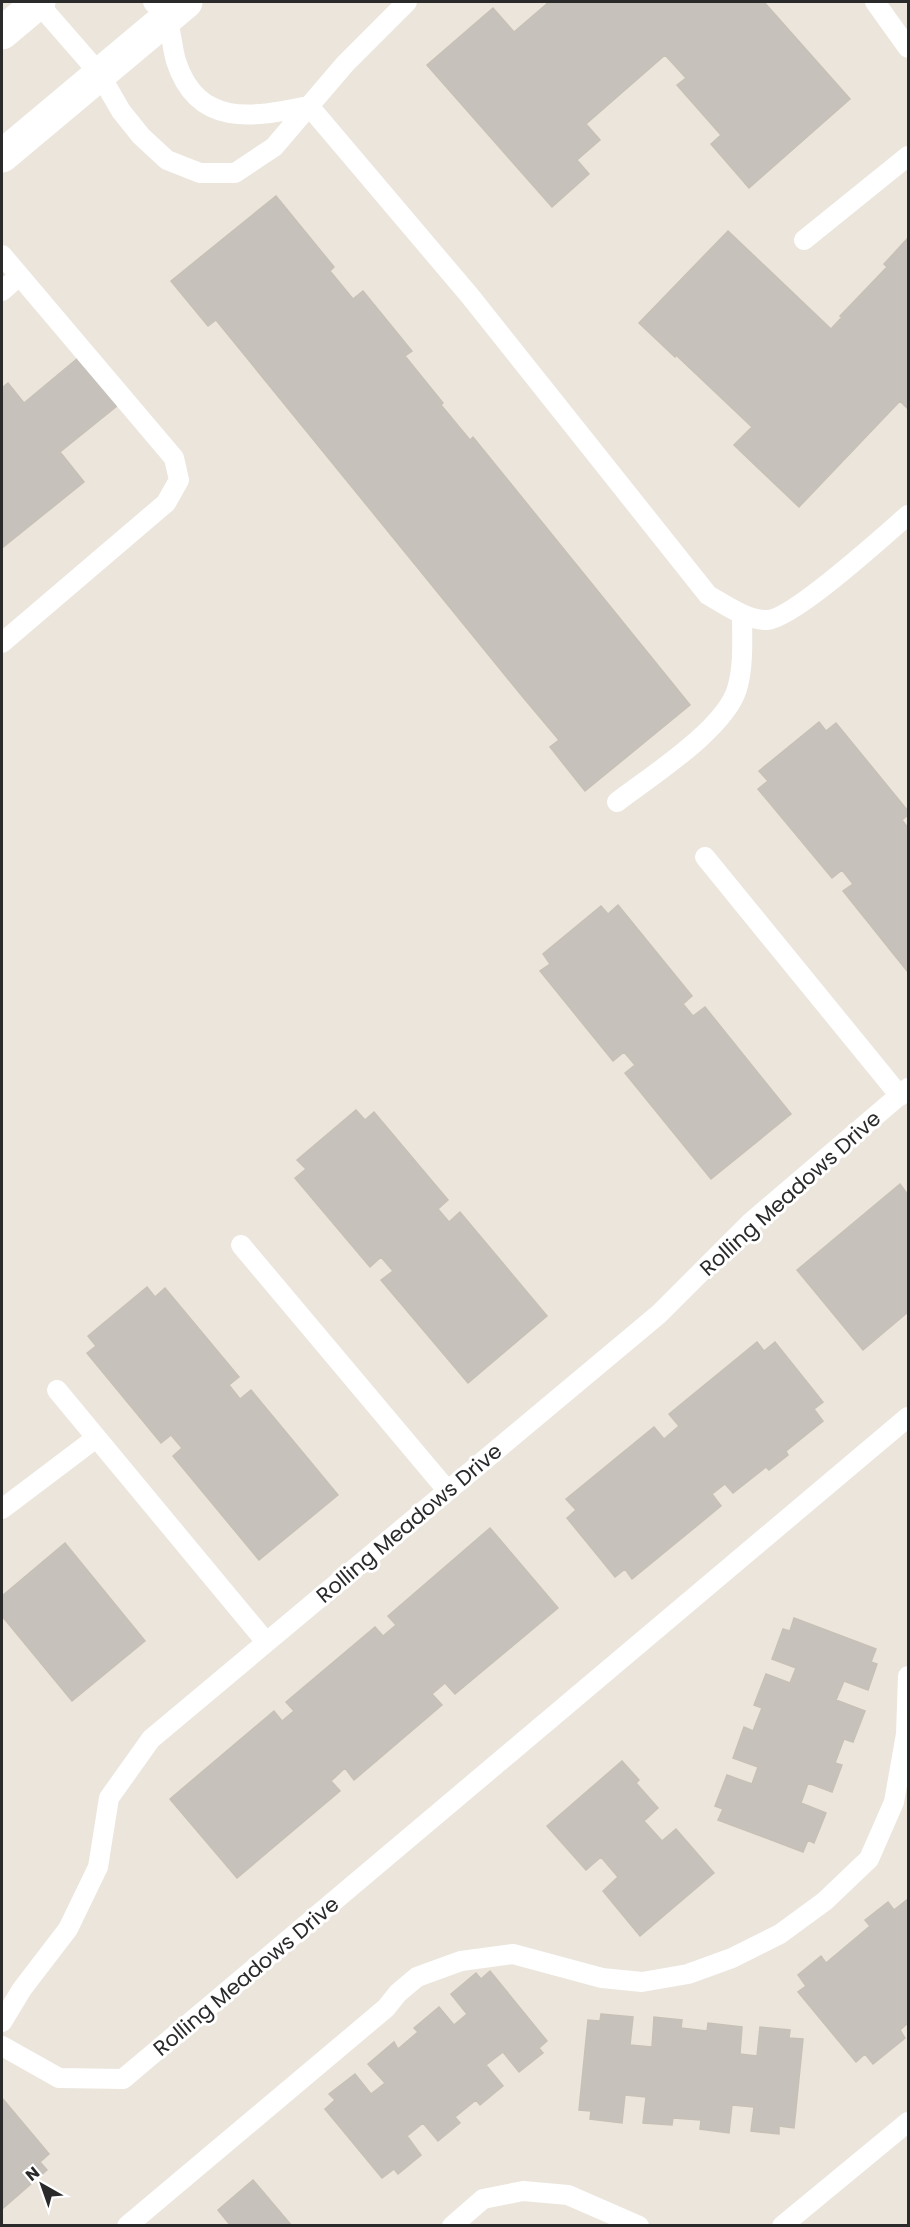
<svg xmlns="http://www.w3.org/2000/svg" width="910" height="2227" viewBox="0 0 910 2227" font-family="Poppins,sans-serif">
	<style>
		.building { fill: #c7c1bc; stroke: #c7c0b6; stroke-width: 1.5 }
		.lines { fill: none; stroke-linecap: round; stroke-linejoin: round }
		.lane { stroke: #fff; stroke-width: 20 }
		.secondary { stroke: #fff; stroke-width: 33 }
		.labels { text-anchor: middle; dominant-baseline: central; stroke-width: 6; stroke-linejoin: round; paint-order: stroke }
		.street-label { font-size: 21px; fill: #2a2a2a; stroke: #fff }
	</style>
	<rect width="100%" height="100%" fill="#ebe5dc"/>
	<path class="building" d="M549,2H764L850,99L749,188L711,144L721,135L677,85L686,78L665,55L586,124L600,140L577,160L589,174L552,207L427,65L493,8L514,32Z
		M276,196L334,267L330,271L353,299L363,291L412,351L405,356L443,403L441,405L470,440L473,437L690,705L585,791L550,747L559,740L522,696L216,320L208,326L171,281Z
		M728,231L831,329L842,317L840,316L887,267L884,264L908,238V409L900,401L799,507L734,445L752,427L676,355L675,357L639,323Z
		M78,358L117,406L60,452L84,482L2,548V388L8,383L24,403Z
		M819,722L826,731L836,723L908,811V815L902,820L908,828V972L843,891L853,884L842,870L832,878L758,789L768,781L759,771Z
		M618,905L692,996L683,1004L693,1016L705,1007L791,1114L711,1179L625,1073L635,1065L624,1052L613,1061L540,971L550,964L543,954L601,906L608,914Z
		M356,1110L365,1120L374,1112L448,1200L438,1209L449,1222L460,1212L547,1316L468,1383L381,1280L393,1271L381,1257L370,1267L295,1178L306,1169L297,1160Z
		M900,1184L908,1195V1312L863,1350L797,1270Z
		M147,1287L155,1297L165,1288L239,1377L229,1385L240,1399L251,1390L338,1495L259,1560L173,1456L182,1448L171,1435L161,1443L87,1353L96,1346L88,1336Z
		M757,1342L764,1351L775,1342L823,1402L814,1409L823,1421L786,1451L788,1455L769,1470L766,1467L733,1493L725,1484L712,1494L721,1506L632,1579L625,1569L615,1577L567,1518L576,1510L566,1499L654,1427L664,1439L679,1426L669,1414Z
		M490,1528L558,1608L455,1694L445,1683L432,1694L442,1705L354,1780L345,1768L331,1781L340,1791L237,1878L170,1799L274,1711L282,1721L294,1711L286,1702L375,1627L383,1636L396,1625L388,1616Z
		M65,1543L145,1641L72,1701L2,1616V1596Z
		M794,1618L876,1649L871,1662L877,1664L868,1690L844,1681L836,1700L865,1711L853,1742L844,1739L835,1763L842,1765L832,1792L808,1783L801,1803L826,1813L814,1843L808,1840L803,1852L718,1820L723,1809L715,1806L727,1775L752,1784L758,1767L733,1758L744,1727L753,1731L762,1708L754,1705L766,1674L790,1683L796,1668L772,1659L783,1629L790,1631Z
		M622,1761L639,1780L636,1783L658,1808L644,1821L662,1841L676,1829L714,1873L640,1936L603,1891L618,1877L601,1857L586,1870L547,1826Z
		M908,1899V2023L900,2030L905,2038L873,2064L865,2054L856,2062L798,1992L806,1986L798,1975L821,1956L826,1963L870,1926L865,1920L888,1902L894,1910Z
		M490,1971L547,2041L539,2048L543,2053L519,2072L503,2052L486,2065L503,2086L480,2105L476,2100L455,2117L460,2123L438,2141L423,2123L407,2136L421,2155L398,2174L394,2169L382,2178L325,2109L335,2100L329,2094L355,2074L371,2094L385,2083L368,2064L394,2042L398,2049L418,2032L414,2028L439,2007L454,2025L467,2014L451,1994L476,1973L481,1979Z
		M601,2014L633,2017L630,2045L652,2047L654,2017L682,2020L681,2028L707,2031L708,2023L742,2027L740,2054L757,2056L760,2027L790,2030L789,2038L803,2039L794,2128L779,2126V2134L751,2131L754,2107L732,2105L729,2133L700,2129L701,2120L673,2118L672,2125L643,2123L646,2097L625,2095L622,2123L590,2119L591,2111L579,2110L588,2020L600,2021Z
		M2,2098L49,2154L40,2162L47,2170L2,2209Z
		M253,2180L292,2226H231L218,2210Z"/>
	<g class="lines">
		<path class="lane" d="M37,2L99,73L121,111L141,136L167,160L200,173H235L274,147L345,64L407,2
			M153,2C157,7 164,13 167,20C172,33 172,48 176,61C198,129 254,117 309,106
			M875,2L908,48
			M309,106L470,296L708,595C726,605 746,620 767,620C793,619 885,535 908,515
			M804,240L908,156
			M2,255L174,458L179,480L166,503L2,643
			M2,291L19,276
			M617,802C651,776 725,729 737,689C744,665 742,639 742,615
			M705,857L900,1096
			M241,1245L447,1490
			M57,1390L266,1642
			M2,1509L96,1438
			M2,2022L22,1989L68,1929L98,1867L109,1798L151,1739L659,1314L751,1222L908,1088
			M2,2046L59,2078L123,2079L908,1417
			M127,2226L386,2008L398,1993L417,1977L461,1961L513,1954L602,1978L642,1982L688,1974L732,1958L780,1934L825,1901L869,1859L894,1802L906,1734L908,1676
			M452,2226L483,2199L523,2191L568,2195L639,2226
			M782,2226L908,2122"/>
		<path class="secondary" d="M2,33L39,2
			M2,156L186,2"/>
	</g>
	<g class="labels">
		<g class="street-label">
			<text transform="translate(790 1193) rotate(-42)">Rolling Meadows Drive</text>
			<text transform="translate(409 1523) rotate(-40)">Rolling Meadows Drive</text>
			<text transform="translate(246 1976) rotate(-40)">Rolling Meadows Drive</text>
		</g>
	</g>
	<rect width="910" height="2227" fill="none" stroke="#2a2a2a" stroke-width="6"/>
	<g transform="translate(42 2185) rotate(320)" stroke="#ffffff" stroke-width="4.5" paint-order="stroke">
	<path d="M0-4.5L10 22L0 15L-10 22Z" fill="#2a2a2a"/>
	<text y="-9" font-size="16" font-weight="bold" text-anchor="middle" fill="#2a2a2a">N</text>
	</g>
</svg>
